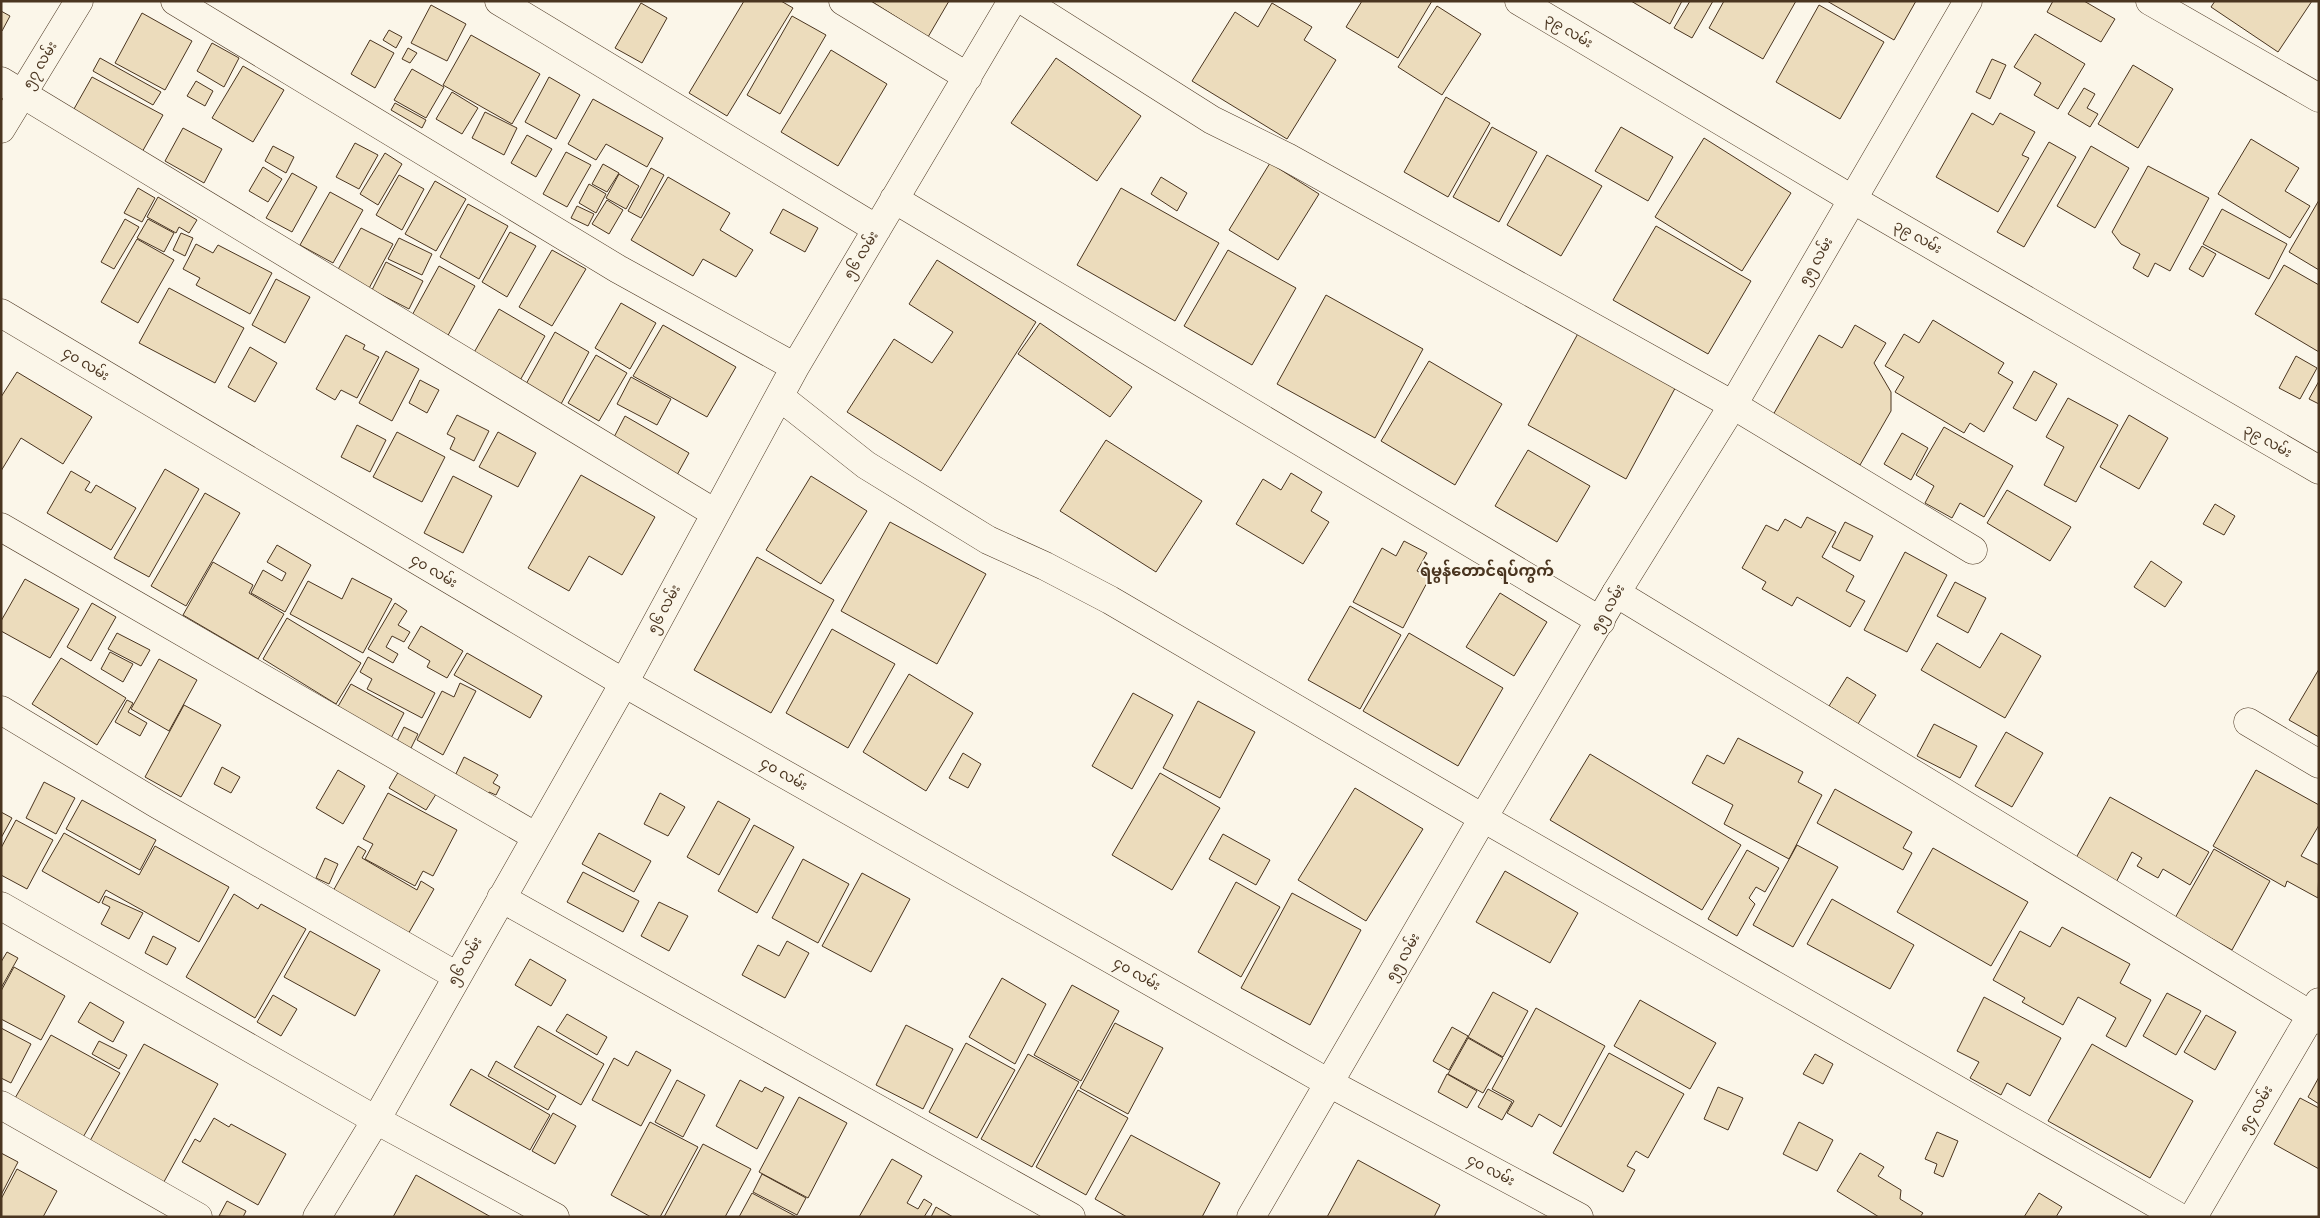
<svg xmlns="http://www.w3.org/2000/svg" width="2320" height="1218" viewBox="0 0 2320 1218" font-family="'Nunito Sans','Noto Sans Myanmar',sans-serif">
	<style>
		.building { fill: #ecdcbc; stroke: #4a3520 }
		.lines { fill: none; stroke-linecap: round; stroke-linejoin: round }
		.street-casing { stroke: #4a3520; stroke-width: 29 }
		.secondary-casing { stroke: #4a3520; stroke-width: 29 }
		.street { stroke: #fbf6e9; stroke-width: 28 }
		.secondary { stroke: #fbf6e9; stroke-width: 28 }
		.labels { text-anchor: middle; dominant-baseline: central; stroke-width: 4; stroke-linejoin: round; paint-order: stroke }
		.street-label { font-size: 14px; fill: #4a3520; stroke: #fbf6e9 }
		.quarter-label { font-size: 16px; font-weight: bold; fill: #4a3520; stroke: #fbf6e9 }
	</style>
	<rect width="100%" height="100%" fill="#fbf6e9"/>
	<path class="building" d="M744,1H781L793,8L727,116L689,93Z
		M871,1H949L928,37Z
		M1362,1H1432L1398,58L1346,27Z
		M1631,1H1682L1670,24Z
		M1690,1H1713L1692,38L1674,28Z
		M1724,1H1796L1763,59L1709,28Z
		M1827,1H1916L1894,40Z
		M2053,1H2084L2115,19L2101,42L2047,12Z
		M2215,1H2312L2278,52L2211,7Z
		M641,3L667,18L642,63L615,48Z
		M1272,3L1312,27L1304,40L1336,60L1287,139L1192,81L1235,12L1258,27Z
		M431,5L466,24L447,61L411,43Z
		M1819,5L1884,42L1840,119L1776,82Z
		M1437,6L1481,34L1442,95L1398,67Z
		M1,11L10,16L2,31H1Z
		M142,13L192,41L165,90L115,63Z
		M792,16L826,35L780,114L747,95Z
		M389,30L402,37L396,48L383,40Z
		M2035,34L2085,64L2058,109L2034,95L2041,83L2014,67Z
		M471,35L540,74L512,124L443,85Z
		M370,40L394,53L375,88L351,74Z
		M212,43L239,58L224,87L197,71Z
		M408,48L417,53L410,63L402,59Z
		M831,50L887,84L838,166L781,132Z
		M100,58L161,92L153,105L93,71Z
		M1056,58L1141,116L1097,181L1011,123Z
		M1992,59L2006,65L1990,99L1976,92Z
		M2133,65L2173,89L2138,148L2098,124Z
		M243,66L284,90L253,142L212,118Z
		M412,69L444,87L426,118L394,100Z
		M92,77L163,115L141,154L70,116Z
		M549,77L580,95L556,139L525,122Z
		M196,81L213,91L205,106L187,96Z
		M2084,88L2095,94L2087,108L2098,114L2090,127L2068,114Z
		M452,92L478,108L462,134L436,119Z
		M1446,97L1490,123L1448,197L1404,172Z
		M593,99L663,138L647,167L606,144L596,160L568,144Z
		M395,103L426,120L422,128L391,110Z
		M485,112L517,128L504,155L472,138Z
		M1972,113L1993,125L2000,113L2035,132L2022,155L2029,158L1998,212L1936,177Z
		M1492,127L1537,152L1499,222L1453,197Z
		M1621,127L1673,157L1648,201L1595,171Z
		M183,128L222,149L204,183L165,161Z
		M527,135L552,149L536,177L511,163Z
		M1704,138L1791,193L1742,271L1655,217Z
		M2251,139L2299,168L2285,191L2310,206L2290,238L2218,194Z
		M2049,142L2076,157L2024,247L1997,232Z
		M355,143L378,155L359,189L336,177Z
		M273,146L294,157L286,173L265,161Z
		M2091,146L2129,168L2095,228L2057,206Z
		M566,152L591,165L567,207L543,194Z
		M385,153L402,164L378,205L360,194Z
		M1547,155L1602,186L1561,256L1507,225Z
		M1270,163L1319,194L1278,260L1229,230Z
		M603,164L619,173L607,192L592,184Z
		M2148,166L2209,198L2170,271L2155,263L2148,277L2133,268L2140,254L2121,244L2112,232Z
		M263,167L282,179L268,202L249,191Z
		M651,168L664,175L641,218L628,211Z
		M292,173L317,187L292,232L266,218Z
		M619,174L639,186L626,209L606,198Z
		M399,175L424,189L402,230L376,215Z
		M668,177L730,213L720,230L753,250L736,277L703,259L693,276L631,240Z
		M1161,177L1187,193L1177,211L1151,194Z
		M435,181L466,199L436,251L405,234Z
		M589,184L606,194L596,213L579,203Z
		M138,188L155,198L142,222L124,213Z
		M1121,188L1219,243L1175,321L1077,265Z
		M330,192L363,210L333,263L300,245Z
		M158,197L197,220L189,233L179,227L176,233L147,217Z
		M607,200L623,210L609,234L592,224Z
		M2319,200V270L2289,252Z
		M468,204L508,226L479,279L440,257Z
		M577,206L594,214L588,226L571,218Z
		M783,209L818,228L805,252L770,233Z
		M2222,209L2287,244L2269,279L2203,244Z
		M125,219L139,227L114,269L101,262Z
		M148,219L174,233L164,252L137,238Z
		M1656,226L1751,281L1708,354L1613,300Z
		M361,228L393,244L367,292L335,275Z
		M510,232L536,246L507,297L482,282Z
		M181,233L193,238L185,256L173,250Z
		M399,238L432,254L422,275L388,259Z
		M137,239L174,260L138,323L101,302Z
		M196,244L213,253L218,245L272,273L250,314L196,285L200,278L183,269Z
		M2202,246L2216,254L2203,277L2189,269Z
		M552,250L586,269L552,326L519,307Z
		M1228,250L1296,288L1252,365L1184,326Z
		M937,260L1036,322L941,471L847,412L894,339L932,363L953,332L909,304Z
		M386,262L423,281L409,309L372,290Z
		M2284,265L2319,285V352L2255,314Z
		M439,266L475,286L446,339L410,319Z
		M276,279L310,297L285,343L252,325Z
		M169,288L244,328L215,383L139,343Z
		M1326,295L1423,349L1375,438L1277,384Z
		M621,303L656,323L630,369L595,348Z
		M499,309L545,336L518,384L472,356Z
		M1933,320L2004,363L1998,373L2013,382L1984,432L1970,423L1964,433L1895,392L1904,377L1885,366L1904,334L1919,343Z
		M1040,323L1132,387L1110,417L1018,354Z
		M663,325L736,367L707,417L633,376Z
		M1855,325L1886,343L1874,363L1891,392V411L1860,465L1773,415L1819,335L1842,348Z
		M1581,328L1679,381L1626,479L1528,425Z
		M555,332L589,352L561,404L526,384Z
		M346,335L365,345L363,349L379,357L357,398L341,390L335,400L316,389Z
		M250,347L277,363L255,402L228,387Z
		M386,351L419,369L392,421L359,403Z
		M596,355L627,373L599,421L568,403Z
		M2296,356L2317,368L2300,399L2279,388Z
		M1429,361L1502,404L1455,485L1381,441Z
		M2034,371L2057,384L2036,421L2013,408Z
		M17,372L92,417L63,464L21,438L1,471V397Z
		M631,377L671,399L657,425L617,404Z
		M420,380L439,390L427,413L409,403Z
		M2319,381V404L2309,399Z
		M2068,398L2118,425L2076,502L2044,485L2064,447L2046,437Z
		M457,415L489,431L474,461L450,449L455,438L447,434Z
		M2129,415L2168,438L2139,489L2100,467Z
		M625,416L689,453L677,475L613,439Z
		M357,425L386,440L370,472L341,457Z
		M1944,427L2013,466L1984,517L1960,503L1952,518L1925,503L1934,486L1916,475Z
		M397,432L445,457L422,502L373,477Z
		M498,432L536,453L518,487L479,467Z
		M1902,433L1928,448L1911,480L1884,464Z
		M1106,440L1202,501L1156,572L1060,511Z
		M1528,450L1590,486L1557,542L1495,506Z
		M165,469L199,489L149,577L114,558Z
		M71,471L90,482L85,490L91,493L96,485L136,508L111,550L47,513Z
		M1291,473L1322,492L1311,511L1329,522L1303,564L1236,524L1263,479L1281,490Z
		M581,475L655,517L622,575L589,556L569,591L528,568Z
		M453,476L492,496L463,553L424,533Z
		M811,476L867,511L821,584L766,550Z
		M2007,490L2071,527L2050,561L1987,523Z
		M205,493L240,513L186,606L151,586Z
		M2215,504L2235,516L2224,535L2203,524Z
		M1807,517L1836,532L1822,557L1854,576L1846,591L1865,601L1850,627L1797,597L1792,606L1762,589L1766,582L1742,568L1766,525L1778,531L1785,519L1801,528Z
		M890,522L986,574L937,664L841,611Z
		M1845,522L1873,536L1860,561L1832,547Z
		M1404,541L1427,553L1417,571L1430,577L1403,628L1353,602L1382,548L1396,556Z
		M277,545L311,565L285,612L251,593L263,570L282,581L286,573L267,562Z
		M1905,552L1947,575L1907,652L1864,630Z
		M757,557L834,600L771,713L694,670Z
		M2151,561L2182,582L2165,607L2134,587Z
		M213,562L253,585L249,593L284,614L258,659L183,615Z
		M352,578L392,599L363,653L290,614L308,581L342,599Z
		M25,579L79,609L50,658L1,631V621Z
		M1955,582L1986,598L1968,633L1937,616Z
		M1500,593L1547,622L1514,676L1466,647Z
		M92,603L116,617L91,661L67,647Z
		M395,603L407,611L398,625L410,632L404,642L392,636L386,647L398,654L393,663L368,649Z
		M1350,606L1401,635L1360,709L1308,680Z
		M287,618L361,663L336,704L263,659Z
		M421,626L463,651L447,678L427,667L430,661L408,648Z
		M832,629L895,664L848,748L786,713Z
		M117,633L150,650L141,666L108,649Z
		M1409,633L1503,688L1458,766L1363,711Z
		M2001,633L2041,656L2005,718L1921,670L1937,643L1980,668Z
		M110,652L133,664L123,682L101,669Z
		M467,653L542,696L530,718L454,675Z
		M368,657L435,693L422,718L367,689L372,679L360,672Z
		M61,658L126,698L97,745L32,704Z
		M159,659L197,680L169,731L131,709Z
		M2319,669V737L2289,720Z
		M909,674L973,713L926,791L863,752Z
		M1847,677L1876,695L1858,724L1829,706Z
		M460,683L476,691L443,755L417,740L442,691L454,697Z
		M351,684L404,713L390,740L336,710Z
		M1133,693L1173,715L1132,789L1092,766Z
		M127,700L133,703L128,712L147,723L140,736L115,722Z
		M1198,701L1255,732L1220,798L1163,768Z
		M184,705L221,725L181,797L145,777Z
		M1934,724L1977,746L1960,778L1917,756Z
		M404,727L418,734L410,750L396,743Z
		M2006,732L2043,753L2012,807L1975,786Z
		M1738,738L1803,772L1798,782L1822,795L1789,859L1724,824L1733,805L1692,783L1707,755L1724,764Z
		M963,753L981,764L968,788L949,778Z
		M1590,754L1741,845L1702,910L1550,820Z
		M464,757L498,775L493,783L500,787L496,795L489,792L486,798L453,780Z
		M222,767L240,777L231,793L214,784Z
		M400,769L438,791L426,810L389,788Z
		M338,770L365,786L343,824L316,808Z
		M2256,770L2319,805V825L2301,856L2319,865L2318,898L2287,881L2285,887L2213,846Z
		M1160,773L1220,808L1172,890L1112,855Z
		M44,782L75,798L56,834L26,818Z
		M1355,788L1423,829L1366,921L1298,880Z
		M1835,789L1912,832L1903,848L1912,853L1903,870L1817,823Z
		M388,793L457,830L433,876L423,871L415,886L365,859L373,844L363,839Z
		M660,793L685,807L668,836L644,824Z
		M2110,797L2209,852L2190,885L2163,869L2158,878L2137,866L2142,858L2132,852L2113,888L2072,865Z
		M82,800L156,840L140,870L66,829Z
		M718,801L750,819L719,875L687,857Z
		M1,812L12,818L1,838Z
		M16,820L53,840L27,889L1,875V848Z
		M754,825L794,847L757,913L718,891Z
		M64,833L139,875L155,846L229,887L199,942L106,890L99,903L42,871Z
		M599,833L651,861L634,892L582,864Z
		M1223,834L1270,860L1256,885L1209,859Z
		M1797,845L1838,867L1793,947L1753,925Z
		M358,846L366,851L362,858L417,890L421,881L434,889L407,936L332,893Z
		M1933,848L2028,902L1991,966L1897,912Z
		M2214,849L2270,881L2232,950L2175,918Z
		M1747,850L1779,868L1765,892L1756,887L1749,898L1755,904L1737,936L1708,919Z
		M325,858L338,864L329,884L316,878Z
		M803,859L849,884L818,943L772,918Z
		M1505,871L1578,913L1550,963L1476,922Z
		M583,872L639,901L623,932L567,902Z
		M862,873L910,899L871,972L822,946Z
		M1236,882L1280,907L1241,977L1198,952Z
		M1292,893L1361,930L1310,1025L1241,988Z
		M234,894L258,909L261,904L306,929L255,1018L186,977Z
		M105,896L143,913L129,939L101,924L110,907L102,903Z
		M1832,899L1914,945L1890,989L1807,944Z
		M659,902L688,916L669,951L641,936Z
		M2062,927L2130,964L2120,983L2151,1000L2126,1047L2106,1036L2116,1018L2078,997L2063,1025L2022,1002L2025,998L1993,980L2020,931L2050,947Z
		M310,931L380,970L355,1016L284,977Z
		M153,936L176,948L167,965L145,953Z
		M787,941L809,953L785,998L742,975L758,945L779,956Z
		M7,952L18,958L1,988V962Z
		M530,959L566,980L551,1006L515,985Z
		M14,967L65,996L41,1040L1,1019V991Z
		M1002,978L1046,1004L1015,1064L969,1037Z
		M1072,985L1119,1011L1081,1081L1034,1055Z
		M1493,992L1528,1011L1503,1057L1468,1037Z
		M2167,993L2201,1011L2176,1055L2143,1036Z
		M273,995L297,1009L281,1036L257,1022Z
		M1984,997L2061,1038L2030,1096L2007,1083L2001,1095L1970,1078L1979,1062L1957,1051Z
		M1640,1000L1716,1043L1690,1089L1614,1046Z
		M90,1002L124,1022L113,1042L78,1022Z
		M1536,1008L1605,1046L1561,1127L1539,1114L1532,1127L1507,1113L1514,1101L1492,1089Z
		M567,1014L607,1037L597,1055L556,1031Z
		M2206,1015L2236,1032L2215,1070L2184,1052Z
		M1115,1023L1163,1048L1128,1114L1080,1088Z
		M906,1025L953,1049L923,1109L876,1085Z
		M538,1026L604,1064L581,1105L514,1067Z
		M1452,1027L1468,1036L1449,1070L1433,1061Z
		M1,1028L31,1044L11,1083L1,1078Z
		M51,1035L120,1073L78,1146L10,1107Z
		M1468,1038L1503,1058L1483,1093L1448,1074Z
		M99,1041L127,1055L119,1069L92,1054Z
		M966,1043L1015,1070L977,1138L929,1112Z
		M144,1044L218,1084L160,1189L86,1148Z
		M2092,1044L2193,1101L2150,1178L2048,1121Z
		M636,1051L671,1070L641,1126L592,1100L614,1058L628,1066Z
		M1609,1053L1684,1094L1648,1158L1636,1151L1627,1166L1635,1170L1623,1192L1553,1153Z
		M1028,1054L1079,1082L1032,1167L981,1139Z
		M1815,1054L1833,1064L1823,1084L1803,1074Z
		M496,1061L556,1096L548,1110L488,1076Z
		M471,1069L550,1115L530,1150L450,1105Z
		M1447,1074L1477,1091L1467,1108L1438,1092Z
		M2319,1077V1104L2308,1097Z
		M677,1080L705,1095L683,1137L655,1122Z
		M740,1080L762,1092L765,1087L784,1097L757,1149L716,1126Z
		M1718,1087L1743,1098L1728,1130L1704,1119Z
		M1488,1089L1512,1102L1502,1120L1478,1107Z
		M1078,1090L1128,1118L1086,1195L1036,1167Z
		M799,1097L847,1123L808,1198L759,1172Z
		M2300,1098L2319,1108V1169L2274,1144Z
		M553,1113L576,1126L555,1164L532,1151Z
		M214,1118L229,1127L231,1124L286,1154L258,1205L182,1162L195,1139L200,1142Z
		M650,1122L698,1147L660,1217H651L611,1195Z
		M1799,1122L1833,1140L1817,1171L1783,1154Z
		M1937,1132L1958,1141L1943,1177L1934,1173L1937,1164L1925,1159Z
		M1131,1135L1220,1183L1202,1217H1127L1095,1199Z
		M703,1144L751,1169L725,1217H664Z
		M1,1153L18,1162L1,1195Z
		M1860,1153L1884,1167L1878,1176L1901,1190L1900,1199L1923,1213L1920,1217H1879L1837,1191Z
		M892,1159L922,1176L907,1203L918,1209L924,1199L932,1204L924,1217H859Z
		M1358,1160L1440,1205L1434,1217H1327Z
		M17,1169L57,1191L43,1217H1V1199Z
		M762,1174L806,1198L797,1215L753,1192Z
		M416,1175L491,1217H393Z
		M752,1193L795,1216V1217H739Z
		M2039,1193L2062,1207L2056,1217H2024Z
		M227,1201L246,1211L243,1217L219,1216Z
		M936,1207L953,1217H931Z"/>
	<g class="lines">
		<g class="street-casing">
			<path id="street" d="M175,1L618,269L795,367
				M499,1L877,229
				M843,1L968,77
				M1024,1L1212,120L1287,157L1733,405L1973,550
				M1519,1L1852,199L2319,470
				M2150,1L2319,98
				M1,81L715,513
				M1,129L79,1
				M894,199L1601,621
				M1,313L624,683L1329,1083L1579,1217
				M780,397L866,465L988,540L1045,566L1110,600L1483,818L2179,1217
				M1,527L535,836
				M1616,593L2319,1020
				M1,710L157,804L457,976
				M2248,722L2319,764
				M501,898L1071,1217
				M1,906L376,1120L555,1217
				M1,1105L198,1217
				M317,1217L376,1120L624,683L795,367L1012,1
				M2193,1217L2319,1002"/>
		</g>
		<g class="secondary-casing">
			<path id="secondary" d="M1251,1217L1483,818L1616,593L1733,405L1968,1"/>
		</g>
		<use href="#street" class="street"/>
		<use href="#secondary" class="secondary"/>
	</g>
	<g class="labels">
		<g class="street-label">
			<text transform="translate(1569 31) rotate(31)">၃၉ လမ်း</text>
			<text transform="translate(40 65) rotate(-59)">၅၇ လမ်း</text>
			<text transform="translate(1918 237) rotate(30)">၃၉ လမ်း</text>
			<text transform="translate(861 255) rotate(-59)">၅၆ လမ်း</text>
			<text transform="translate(1816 261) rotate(-60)">၅၅ လမ်း</text>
			<text transform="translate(86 364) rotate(31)">၄၀ လမ်း</text>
			<text transform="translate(2268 441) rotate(30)">၃၉ လမ်း</text>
			<text transform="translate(434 571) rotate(31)">၄၀ လမ်း</text>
			<text transform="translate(1608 608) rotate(-60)">၅၅ လမ်း</text>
			<text transform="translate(664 609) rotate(-62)">၅၆ လမ်း</text>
			<text transform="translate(784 774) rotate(30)">၄၀ လမ်း</text>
			<text transform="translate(1403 957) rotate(-60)">၅၅ လမ်း</text>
			<text transform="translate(465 961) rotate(-60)">၅၆ လမ်း</text>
			<text transform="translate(1137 974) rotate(30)">၄၀ လမ်း</text>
			<text transform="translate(2256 1109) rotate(-60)">၅၄ လမ်း</text>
			<text transform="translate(1491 1170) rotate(28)">၄၀ လမ်း</text>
		</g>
		<g class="quarter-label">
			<text x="1487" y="571">ရဲမွန်တောင်ရပ်ကွက်</text>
		</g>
	</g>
	<rect width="2320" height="1218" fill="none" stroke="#4a3520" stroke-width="5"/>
</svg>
